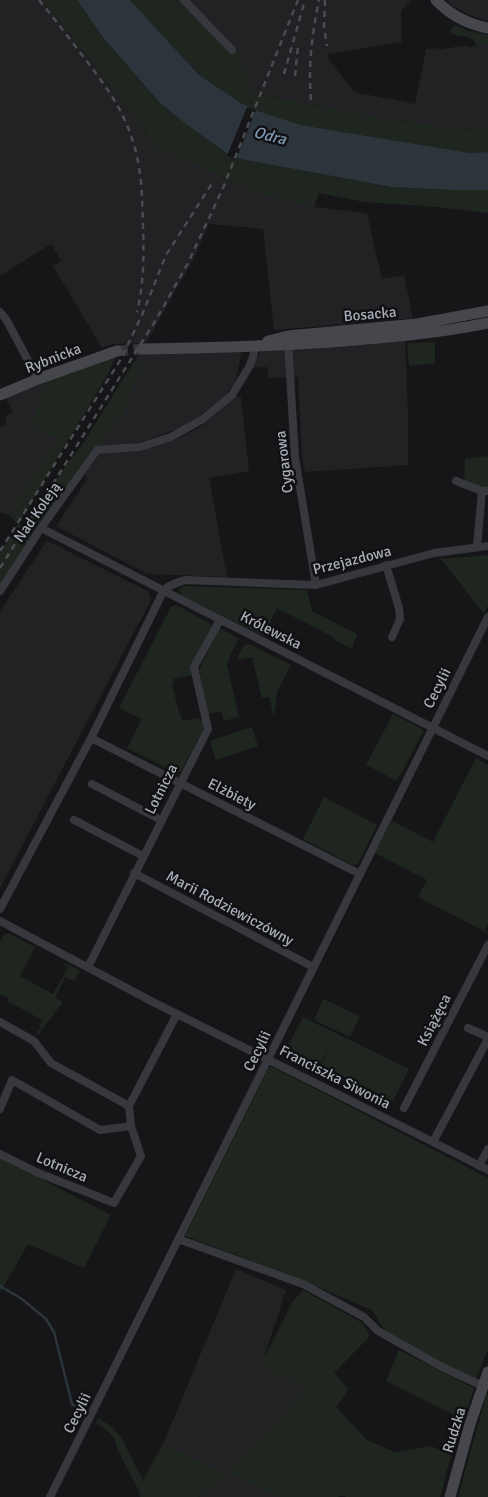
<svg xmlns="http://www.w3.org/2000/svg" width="488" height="1497" viewBox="0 0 488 1497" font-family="Signika,sans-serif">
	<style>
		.built { fill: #222225 }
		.green { fill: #1e261f }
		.water { fill: #2c353c }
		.pier { fill: #161618 }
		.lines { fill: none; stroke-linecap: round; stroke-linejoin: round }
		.stream { stroke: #2c353c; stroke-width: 2.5 }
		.secondary-tunnel { stroke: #333438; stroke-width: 11; stroke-dasharray: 11 5.5; stroke-linecap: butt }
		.street { stroke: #37383d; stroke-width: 8 }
		.secondary { stroke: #45474d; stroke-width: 11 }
		.rail { stroke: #4a4c52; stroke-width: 2.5; stroke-dasharray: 6 5; stroke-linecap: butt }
		.labels { text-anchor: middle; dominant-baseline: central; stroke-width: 5; stroke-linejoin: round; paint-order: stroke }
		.street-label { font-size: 15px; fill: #a8adb8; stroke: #111113 }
		.water-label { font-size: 16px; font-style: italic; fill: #7f9bb3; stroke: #111113 }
	</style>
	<rect width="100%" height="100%" fill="#161618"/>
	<path class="built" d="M0,0H43L145,131L152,145L258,193L314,207L367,213L382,279L404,275L413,318L274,330L263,229L209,224L193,260L146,343L113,344L102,348L53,266L61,261L51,244L0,276Z
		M187,0H411L401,11L402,42L328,54L330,61L354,92L415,104L426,49L438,48L439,50L465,45L469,47L488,43V128L461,129L388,119L251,93L246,70Z
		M447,0H488V21L467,14L453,6Z
		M405,337L408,414V465L305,472L302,458L298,377L269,378L267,367L251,368L261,350Z
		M242,351L235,383L224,397L188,425L138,443L102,446L82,445L139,354Z
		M44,382L57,438L9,515L0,512V427L6,425V416L13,412L6,398Z
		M235,396L241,397L249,471L209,478L227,577L147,574L56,526L87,480L85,473L99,454L137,450L176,440L202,426Z
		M46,542H50L149,592L151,600L0,888V611Z
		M236,1269L286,1290L262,1364L313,1388L285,1497H198L228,1475L163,1444Z"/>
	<path class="green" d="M43,0H77L104,40L160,103L186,124L226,153L240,159L390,187L451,190H488V213L437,207L364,202L319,193L314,207L258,193L152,145L146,132Z
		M130,0H188L238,54L246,70L251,93L388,119L461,129L488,128V152L470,153L301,125L258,111L241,103L199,75Z
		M455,25L469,31L488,35V43L477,45C468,30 455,41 450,30Z
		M435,342V363L409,366L407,343Z
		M117,354L108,374L18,524L24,526L61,472L82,445L133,363L146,362L136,379L124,414L112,425L102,446L93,448L35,530L0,585V553L18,524L9,515L57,438L32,427L44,382Z
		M488,456V489L464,482L465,459Z
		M438,555L444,559L488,555V605L484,614Z
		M184,586L307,590L312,611L357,634L352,649L334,640L335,638L277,608L264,636L181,595L179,590Z
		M176,605L209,623L211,625V629L190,669L192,675L173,679L174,684L172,685L180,716H181L183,721L196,718L203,721L204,727L181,772L177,773L127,748L142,719L119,708L171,607Z
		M222,629L239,639L231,653L227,665L239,717L224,721L221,711L209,714L199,670L219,630Z
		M249,644L291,665L277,692L274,717L269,697L262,698L252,657L239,660L238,656L244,645Z
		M393,714L424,730L397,781L366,765Z
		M252,727L258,746L216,760L210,741Z
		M476,758L488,765V923L485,929L488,933L418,897L427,880L375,853L392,821L433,842Z
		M324,797L377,825L358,864L353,865L303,839Z
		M8,933L35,947L20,976L53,994L68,967L64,965L65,963L80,971L74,981L65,977L55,998L63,1002L38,1035L36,1034L41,1027L39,1026L42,1020L7,1001L9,998L0,994V942L3,936Z
		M323,999L360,1016L350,1037L314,1020Z
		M303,1017L409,1069L393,1101L321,1066L329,1048L319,1066L286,1050Z
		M269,1067L275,1068L488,1178V1349L476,1379L432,1358L385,1331L372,1310L290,1275L185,1236Z
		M0,1158L111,1215L84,1268L28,1244L0,1293Z
		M303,1290L361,1322L368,1332L369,1337L334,1373L349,1389L336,1407L367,1440L395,1452L431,1446L451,1455L440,1497H346L342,1495L338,1497H279L229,1472L307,1389L260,1366L293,1301Z
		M399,1350L474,1388L464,1420L386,1381Z
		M488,1394V1497H459L460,1490L486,1396Z
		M98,1418L112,1427L122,1439L143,1480L163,1444L228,1475L198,1497H140L139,1491L119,1453L114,1438L108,1431L96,1423Z"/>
	<path class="water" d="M77,0H130L199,75L241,103L258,111L301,125L470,153L488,152V190H451L391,187L240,159L226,153L186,124L160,103L104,39Z"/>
	<path class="pier" d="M247,107L256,110L236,160L227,156Z"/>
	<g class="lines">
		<path class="stream" d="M0,1286L22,1299L46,1319L54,1332L72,1404L86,1415"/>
		<path class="secondary-tunnel" d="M117,351L142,349"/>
		<path class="street" d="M184,0L232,50
			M0,312L6,319L38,379
			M288,341L295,457L316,585
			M456,481L482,491
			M41,528L488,756
			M477,546L482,491H488
			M386,565L399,608L400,619L392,637
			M0,591L41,528L97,450L140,447L171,437L203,419L232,395L249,367L253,357L255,346
			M91,738L360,874
			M92,784L161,820
			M74,820L143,856
			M134,873L313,967
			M0,909L91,738L164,590C170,584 177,583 185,580L316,585L434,553L488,546
			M0,921L155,1003L433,1142L488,1170
			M88,967L208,729L194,667L220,620
			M0,1022L34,1041L51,1063L129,1106
			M468,1028L488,1037
			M404,1108L488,945
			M0,1109L12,1080L100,1130L131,1126
			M433,1142L488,1039
			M0,1154L36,1172L114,1203L141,1156L131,1126L129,1106L177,1014
			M479,1166L488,1149
			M178,1239L303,1284L364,1317L378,1331L442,1367L483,1386
			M50,1497L488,617"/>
		<path class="secondary" d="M436,0C450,15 467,24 488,28
			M268,341L288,336L417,324L488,311
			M142,349C210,348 277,346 344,341C392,337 441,333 488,323
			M0,395L38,379L117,351
			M450,1497L470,1424L488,1372"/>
		<path class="rail" d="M39,0C53,17 66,34 79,51C101,80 123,107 133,142C142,169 142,197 143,225C144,255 144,283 137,312
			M325,0L324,27L327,46
			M284,74L305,0
			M295,76L298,46
			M311,100C308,66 312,34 319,0
			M0,551L121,359L142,315L166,255L213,182
			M0,568L157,318L188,263L223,188L298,0"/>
	</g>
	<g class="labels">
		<g class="street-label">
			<text transform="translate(370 314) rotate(-5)">Bosacka</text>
			<text transform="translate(53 358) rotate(-21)">Rybnicka</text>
			<text transform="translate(284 462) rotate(-97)">Cygarowa</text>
			<text transform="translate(37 512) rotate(-55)">Nad Koleją</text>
			<text transform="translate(352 560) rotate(-14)">Przejazdowa</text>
			<text transform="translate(271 630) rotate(27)">Królewska</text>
			<text transform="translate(437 688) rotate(-63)">Cecylii</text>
			<text transform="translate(161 789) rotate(-63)">Lotnicza</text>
			<text transform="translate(232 794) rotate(27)">Elżbiety</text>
			<text transform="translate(230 908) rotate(28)">Marii Rodziewiczówny</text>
			<text transform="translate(434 1020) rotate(-63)">Książęca</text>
			<text transform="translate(257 1051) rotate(-64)">Cecylii</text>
			<text transform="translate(335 1077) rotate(27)">Franciszka Siwonia</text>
			<text transform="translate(62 1167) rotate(23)">Lotnicza</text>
			<text transform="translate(77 1413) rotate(-64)">Cecylii</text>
			<text transform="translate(454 1430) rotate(-73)">Rudzka</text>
		</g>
		<g class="water-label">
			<text transform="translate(270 136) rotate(14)">Odra</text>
		</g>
	</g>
</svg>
